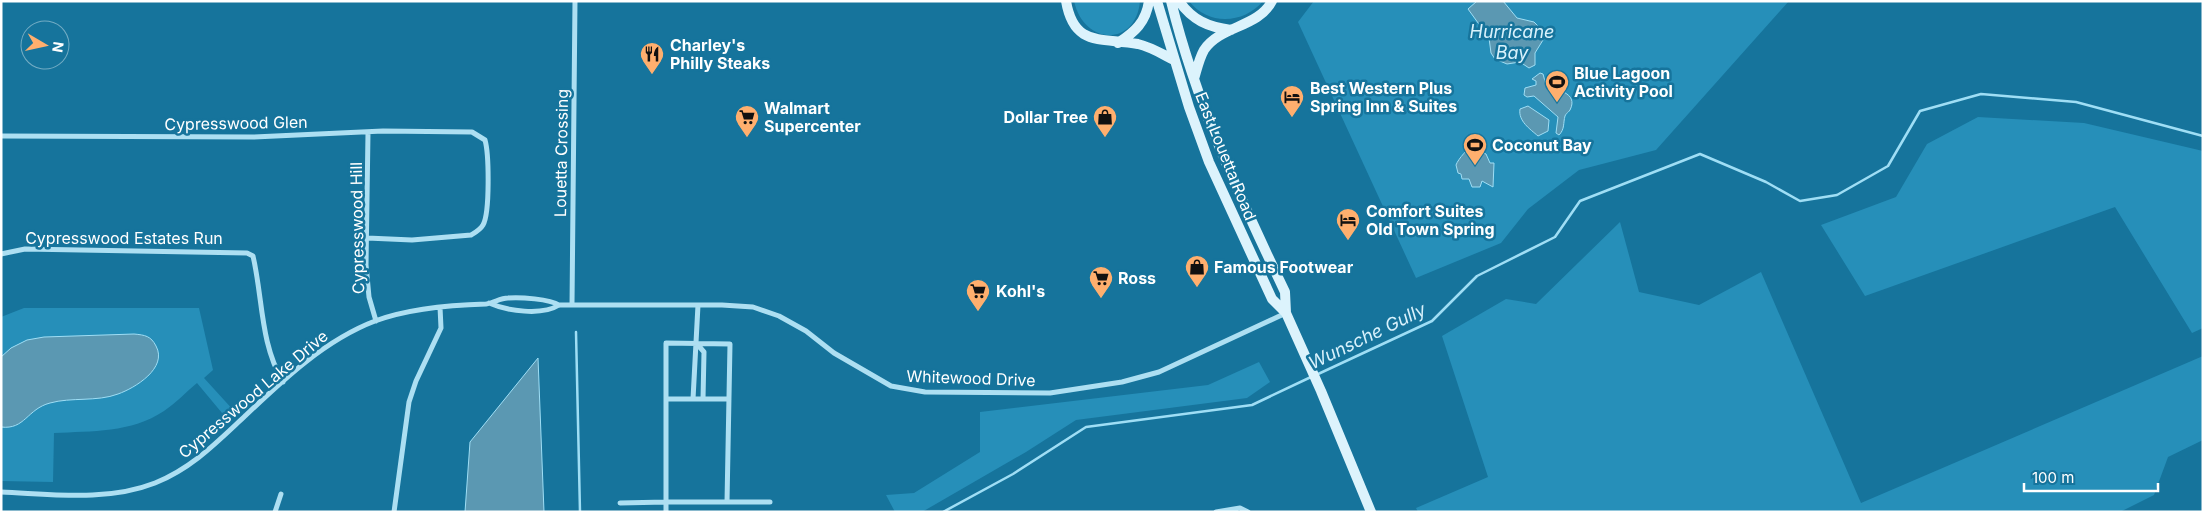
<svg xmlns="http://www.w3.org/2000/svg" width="2204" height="513" viewBox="0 0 2204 513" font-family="Inter,sans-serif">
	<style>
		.green { fill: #268fb9 }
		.water { fill: #5b98b2; stroke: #9fdef5 }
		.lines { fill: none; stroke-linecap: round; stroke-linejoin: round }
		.stream { stroke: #9fdef5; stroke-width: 2.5 }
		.street { stroke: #addff2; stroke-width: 5 }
		.secondary { stroke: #dcf3fc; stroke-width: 10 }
		.labels { text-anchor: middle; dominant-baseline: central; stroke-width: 5; stroke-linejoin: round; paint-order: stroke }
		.poi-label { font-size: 16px; font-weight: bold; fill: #fff; stroke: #16749c; text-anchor: start }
		.street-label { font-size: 16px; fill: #fff; stroke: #16749c }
		.water-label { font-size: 18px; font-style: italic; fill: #d9f2fc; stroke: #16749c }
	</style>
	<rect width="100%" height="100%" fill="#16749c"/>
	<path class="green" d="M1074,1H1140C1136,47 1084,46 1074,1Z
		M1189,1H1263C1244,24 1208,26 1189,1Z
		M1314,1H1789L1656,150L1579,170L1528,209L1501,243L1416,278L1298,22Z
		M1978,117L2084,123L2203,151V328L2192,333L2115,207L1865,296L1821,225L1896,197L1927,144Z
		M1620,222L1639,292L1699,305L1761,272L1861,503L2203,356V440L2168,457L2154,495L2120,512H1418L1416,508L1488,477L1442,336L1506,299L1536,304Z
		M24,308H199L213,370L204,378L235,412L227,419L197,383C186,392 176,403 164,411C131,433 92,431 54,433L53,482L1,481V317Z
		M1259,362L1270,382L1247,398L1076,420L1026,452L922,512H895L886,495L914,493L980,452V412L1208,385Z"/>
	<path class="water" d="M1477,1H1503L1517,18L1534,22L1542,30L1543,40L1535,53V65L1529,68L1520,62L1507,64L1495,59L1491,53L1489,38L1468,9Z
		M1540,73L1543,74L1546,85C1555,90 1579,92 1570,110C1567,114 1567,112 1565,116C1563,123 1565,129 1559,135L1556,133L1558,117L1534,96L1527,97L1524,95L1525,88L1536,85V81L1532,79Z
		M1528,106L1549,120L1548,131L1538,136C1530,129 1518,121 1520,109Z
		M1474,144L1479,151L1486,154L1490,163H1494L1493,187L1482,181L1480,187H1472L1469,179H1462L1461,174L1458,173L1456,165C1458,159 1469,147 1474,144Z
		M134,334C145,335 151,336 156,346C168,368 135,388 118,394C97,402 71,397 50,403C27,409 25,430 1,427V357L11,348L27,340L44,337Z
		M538,358L544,512H465L470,442Z"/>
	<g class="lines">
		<path class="stream" d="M576,332L580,512
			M1316,375L1432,321L1477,276L1555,237L1580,201L1700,154L1766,182L1800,201L1837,195L1888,166L1920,111L1981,94L2076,102L2203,136
			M943,512L1013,474L1086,427L1252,405L1311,377"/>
		<path class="street" d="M368,133L366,265L369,297L376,321
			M1,136L254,137L383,131L472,132L485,140C489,154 490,213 483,225C480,230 476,232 471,235L412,240L367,238
			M1,254L25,249L247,253L253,256C263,299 260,343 283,382
			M489,303C507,311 542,316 559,305H722L753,307L779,316L806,331L834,353L891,386L925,392L1050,393L1122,382L1159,372L1286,313
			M572,305L575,1
			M697,344L704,352L703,399
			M666,399H729
			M693,399L698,305
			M1,492C51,494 107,502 155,483C192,468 216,443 245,416C283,380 325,340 375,321C410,308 450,305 486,304C494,303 500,298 508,298C520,297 550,299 559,305
			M727,502L730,344L666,343V502H770
			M620,503L666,502V512
			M275,512L281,494
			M394,512L409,402L416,381L441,328L440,307
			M1216,512L1240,508L1248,512"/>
		<path class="secondary" d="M1066,1C1074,48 1102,37 1138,44C1151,47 1162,54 1174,60
			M1157,1L1189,107L1209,162L1272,299L1286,313
			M1171,1C1196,103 1240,198 1285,292L1286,313L1321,391L1371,512
			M1179,1C1192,20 1208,27 1231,30
			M1118,43C1135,32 1146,22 1149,1
			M1194,79C1197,69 1199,59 1204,50C1221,25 1258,28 1272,1"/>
	</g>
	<defs>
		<g id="restaurant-pin" transform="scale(1.25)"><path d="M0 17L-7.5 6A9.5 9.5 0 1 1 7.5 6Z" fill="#ffaf6e" stroke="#16749c"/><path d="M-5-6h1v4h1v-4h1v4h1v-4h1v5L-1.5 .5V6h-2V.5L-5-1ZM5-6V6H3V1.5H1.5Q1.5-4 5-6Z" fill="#111"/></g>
		<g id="stadium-pin" transform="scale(1.25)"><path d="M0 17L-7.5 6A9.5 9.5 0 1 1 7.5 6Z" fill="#ffaf6e" stroke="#16749c"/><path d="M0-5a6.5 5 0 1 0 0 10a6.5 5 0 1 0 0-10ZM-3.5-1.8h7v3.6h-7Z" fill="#111"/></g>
		<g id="hotel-pin" transform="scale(1.25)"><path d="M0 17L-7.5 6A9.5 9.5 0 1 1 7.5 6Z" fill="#ffaf6e" stroke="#16749c"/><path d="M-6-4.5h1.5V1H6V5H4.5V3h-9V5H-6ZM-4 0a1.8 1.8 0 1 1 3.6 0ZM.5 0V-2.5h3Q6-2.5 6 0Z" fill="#111"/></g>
		<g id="supermarket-pin" transform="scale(1.25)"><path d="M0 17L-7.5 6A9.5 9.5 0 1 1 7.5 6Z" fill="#ffaf6e" stroke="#16749c"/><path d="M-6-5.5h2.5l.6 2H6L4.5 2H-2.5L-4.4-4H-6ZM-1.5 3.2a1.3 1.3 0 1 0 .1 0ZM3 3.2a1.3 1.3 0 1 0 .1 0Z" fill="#111"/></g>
		<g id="shop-pin" transform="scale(1.25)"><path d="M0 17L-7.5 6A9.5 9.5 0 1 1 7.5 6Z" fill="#ffaf6e" stroke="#16749c"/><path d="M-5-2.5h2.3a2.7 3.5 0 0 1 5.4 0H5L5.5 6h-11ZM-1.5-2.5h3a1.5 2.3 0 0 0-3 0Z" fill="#111"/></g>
	</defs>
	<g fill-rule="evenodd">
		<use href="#restaurant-pin" x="652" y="54"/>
		<use href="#stadium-pin" x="1557" y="82"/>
		<use href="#hotel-pin" x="1292" y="97"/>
		<use href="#supermarket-pin" x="747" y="117"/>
		<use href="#shop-pin" x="1105" y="117"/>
		<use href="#stadium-pin" x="1475" y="145"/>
		<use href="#hotel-pin" x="1348" y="220"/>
		<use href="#shop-pin" x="1197" y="267"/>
		<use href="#supermarket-pin" x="1101" y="278"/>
		<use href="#supermarket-pin" x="978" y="291"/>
	</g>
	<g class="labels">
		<g class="poi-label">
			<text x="670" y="45">Charley's<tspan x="670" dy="18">Philly Steaks</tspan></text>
			<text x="1574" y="73">Blue Lagoon<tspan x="1574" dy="18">Activity Pool</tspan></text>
			<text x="1310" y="88">Best Western Plus<tspan x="1310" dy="18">Spring Inn &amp; Suites</tspan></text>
			<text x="764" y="108">Walmart<tspan x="764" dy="18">Supercenter</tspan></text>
			<text x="1088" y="117" text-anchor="end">Dollar Tree</text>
			<text x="1492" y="145">Coconut Bay</text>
			<text x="1366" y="211">Comfort Suites<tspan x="1366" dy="18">Old Town Spring</tspan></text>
			<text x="1214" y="267">Famous Footwear</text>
			<text x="1118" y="278">Ross</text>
			<text x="996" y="291">Kohl's</text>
		</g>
		<g class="street-label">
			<text transform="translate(236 123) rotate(-1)">Cypresswood Glen</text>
			<text transform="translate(561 153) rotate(-89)">Louetta Crossing</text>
			<text transform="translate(1226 156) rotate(68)">East Louetta Road</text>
			<text transform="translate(357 228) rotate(-91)">Cypresswood Hill</text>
			<text x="124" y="238">Cypresswood Estates Run</text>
			<text transform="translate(971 378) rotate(2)">Whitewood Drive</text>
			<text transform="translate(253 394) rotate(-40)">Cypresswood Lake Drive</text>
		</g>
		<g class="water-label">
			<text x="1512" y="31">Hurricane<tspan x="1512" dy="21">Bay</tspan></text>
			<text transform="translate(1367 336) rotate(-26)">Wunsche Gully</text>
		</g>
	</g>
	<rect width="2204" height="513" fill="none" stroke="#ffffff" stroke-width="5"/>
	<g transform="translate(45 45) rotate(99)"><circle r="24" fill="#16749c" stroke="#73acc4"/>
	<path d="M0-4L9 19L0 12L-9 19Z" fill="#ffaf6e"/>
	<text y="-8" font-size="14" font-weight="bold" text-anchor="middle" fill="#ffffff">N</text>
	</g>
	<path d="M2024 483v8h134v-8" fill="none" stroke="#ffffff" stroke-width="2.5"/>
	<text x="2032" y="483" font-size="15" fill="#ffffff" stroke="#16749c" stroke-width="4" paint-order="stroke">100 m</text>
</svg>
